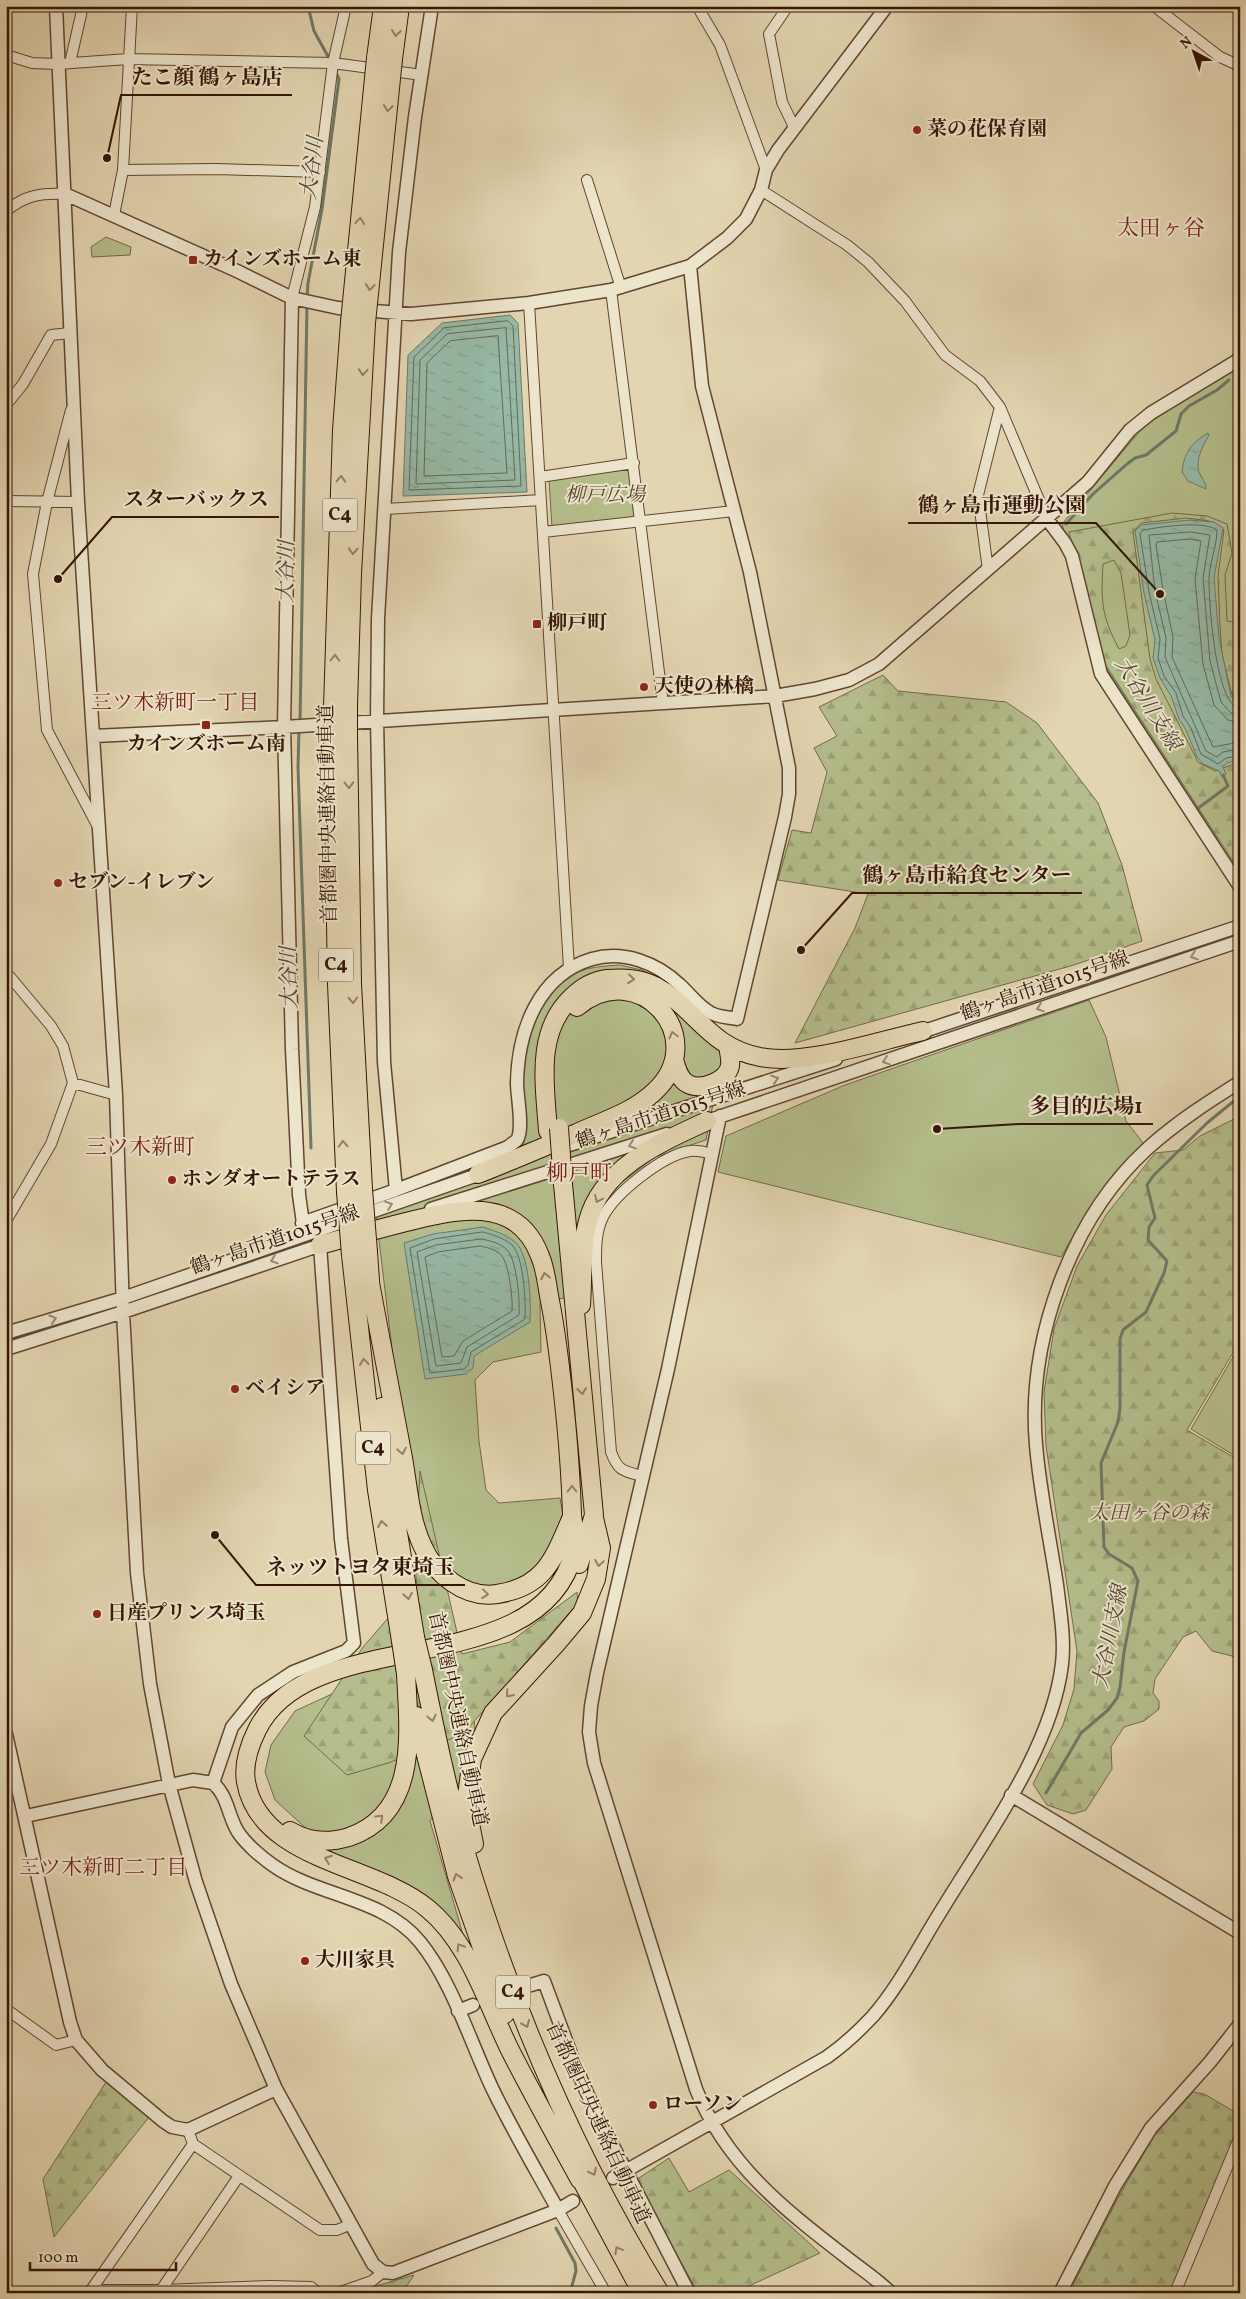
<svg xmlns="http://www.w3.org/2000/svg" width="1246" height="2299" viewBox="0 0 1246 2299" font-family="Vollkorn,'Noto Serif JP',serif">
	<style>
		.green { fill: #b4bd8b; stroke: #746a48 }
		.forest { fill: url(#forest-firs); stroke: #746a48; fill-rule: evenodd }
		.water { fill: url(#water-ripples); stroke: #6f7866 }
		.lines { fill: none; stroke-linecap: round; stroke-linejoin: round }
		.shore { stroke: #666856; stroke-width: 1 }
		.stream { stroke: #6f7866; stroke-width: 3 }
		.tertiary-tunnel { stroke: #c0af8f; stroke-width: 12; stroke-dasharray: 12 6; stroke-linecap: butt }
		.minor-casing { stroke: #604631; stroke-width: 12 }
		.tertiary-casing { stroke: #604631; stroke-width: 15 }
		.motorway-casing { stroke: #351606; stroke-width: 20 }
		.minor { stroke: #ede4cc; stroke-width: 10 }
		.tertiary { stroke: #ede4cc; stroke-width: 12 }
		.motorway { stroke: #e3d5b1; stroke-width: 18 }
		.motorway-bridge-casing { stroke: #351606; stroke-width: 20; stroke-linecap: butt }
		.motorway-bridge { stroke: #e3d5b1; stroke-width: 18 }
		.oneway { stroke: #957f64 }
		.oneway2 { stroke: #9a8773 }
		.poi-dot { fill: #8f2418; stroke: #ede4cc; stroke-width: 2 }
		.labels { text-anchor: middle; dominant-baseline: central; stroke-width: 4; stroke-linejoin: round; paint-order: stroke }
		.shield { fill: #ede4cc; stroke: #6c5441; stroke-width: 1 }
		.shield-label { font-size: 19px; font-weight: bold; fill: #351606 }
		.poi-label { font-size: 20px; font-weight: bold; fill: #351606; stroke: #ede4cc; text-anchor: start }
		.park-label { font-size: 20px; font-style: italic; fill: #5b482e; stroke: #ede4cc }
		.street-label { font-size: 20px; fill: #351606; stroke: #ede4cc }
		.water-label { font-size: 21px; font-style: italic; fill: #524736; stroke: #ede4cc }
		.neighbourhood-label { font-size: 21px; fill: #7a1f14; stroke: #ede4cc }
		.quarter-label { font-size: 22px; fill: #7a1f14; stroke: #ede4cc }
		.leader { fill: none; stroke: #351606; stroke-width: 2 }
		.callout-dot { fill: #351606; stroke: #ede4cc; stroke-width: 2 }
		.callout-label { font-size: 21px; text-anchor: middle; font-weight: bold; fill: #351606; stroke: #ede4cc; stroke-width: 4; stroke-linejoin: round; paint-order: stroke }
	</style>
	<defs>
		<pattern id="forest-firs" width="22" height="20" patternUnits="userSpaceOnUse" patternTransform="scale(1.25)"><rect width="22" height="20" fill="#b4bd8b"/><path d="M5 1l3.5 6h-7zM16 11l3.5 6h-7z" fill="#9ba276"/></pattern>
		<pattern id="water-ripples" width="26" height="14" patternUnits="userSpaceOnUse" patternTransform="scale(1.25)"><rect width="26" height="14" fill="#96b9a6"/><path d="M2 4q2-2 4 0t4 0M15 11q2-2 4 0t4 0" fill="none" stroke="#829e8d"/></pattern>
	</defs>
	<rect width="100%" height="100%" fill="#e3d5b1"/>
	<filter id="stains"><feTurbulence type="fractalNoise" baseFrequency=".004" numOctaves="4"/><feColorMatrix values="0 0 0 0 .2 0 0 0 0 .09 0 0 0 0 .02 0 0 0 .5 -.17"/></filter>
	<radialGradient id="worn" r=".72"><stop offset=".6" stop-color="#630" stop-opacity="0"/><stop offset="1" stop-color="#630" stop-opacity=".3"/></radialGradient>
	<path class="green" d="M106,237L131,247L130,255L92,257L91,247Z
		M1240,363V880L1099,664L1062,524L1140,431C1170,404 1209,389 1240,363Z
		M630,469L636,517L552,527L549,480Z
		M620,965L642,970L662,981L726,1037L706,1140L655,1157L621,1183L599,1207L589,1249L588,1293L540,1303L541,1352L493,1362L475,1380L479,1441L486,1490L499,1503L560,1498L563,1515L554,1551L525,1578L498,1589L473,1584L447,1569L431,1542L419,1510L397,1390L375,1207L512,1154L524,1144C524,1090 513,1012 568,977C583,967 603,966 620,965Z
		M1089,1000L1106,1037L1126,1121L1143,1143C1111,1179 1085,1214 1061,1257L718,1172L726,1136L845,1085Z
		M1240,1345V1459L1191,1429Z
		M332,1694L473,1709L475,1728L462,1778L430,1821L464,1938L430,1901L399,1880L335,1855L275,1800L265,1772L271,1745L295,1711Z"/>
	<path class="forest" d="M1172,513L1207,516L1227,524L1232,553L1225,575L1227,621L1240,623V703L1232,695L1222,654L1220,627L1218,576L1224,530L1209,521L1187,518L1141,523L1133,532L1150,659L1156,679L1198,762L1215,771L1240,762V872L1103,661L1069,532ZM1114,560L1121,573L1130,635L1126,646L1119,649C1101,615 1101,601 1103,564Z
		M883,675L898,691L1006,702L1037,723L1098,803L1122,865L1142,941L1074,965L795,1043L855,928L868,894L778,880L792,830L811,833L827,772L814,748L837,736L819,707Z
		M1234,1119L1240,1121V1341L1187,1430L1240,1461V1658L1212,1651L1196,1631L1183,1637L1155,1679L1153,1693L1159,1701V1709L1144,1721L1124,1727L1111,1747L1112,1769L1086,1810L1073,1814L1047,1805L1033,1784L1063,1725L1074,1689L1077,1651L1046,1446L1044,1392L1054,1329L1077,1266L1106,1215L1155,1153L1183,1150L1200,1136Z
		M420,1471L462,1654L510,1642L577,1592L578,1603L463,1734L388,1763L347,1775L304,1736L363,1647L417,1585L415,1566Z
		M108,2079L149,2117L54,2237L43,2179Z
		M1193,2092L1204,2094L1235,2112L1238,2122L1240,2120V2132L1170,2293H1099L1093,2289L1082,2293L1074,2291L1073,2285L1119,2196L1154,2136Z
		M669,2158L689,2192L729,2170L820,2253L734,2293H698L636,2180Z
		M414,2275L402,2293H352Z"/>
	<path class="water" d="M510,315L518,323L527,492L403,496L408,355L442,323Z
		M1208,433L1209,435C1203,446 1194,461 1200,474C1203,480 1206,482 1206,489L1188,481L1182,472C1184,453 1191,443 1208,433Z
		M1190,520L1214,522L1223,528L1214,578L1219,638L1231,696L1240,706V759L1227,763L1223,767L1226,774L1222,777L1219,771L1203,764L1197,757L1186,730L1179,719L1171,696L1160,678L1153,658L1155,640L1144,593L1135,531L1141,525Z
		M483,1227C494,1231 506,1234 515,1242C530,1254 531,1304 530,1322L474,1356L473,1368L466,1374L425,1379L404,1243L433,1234Z"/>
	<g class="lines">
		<path class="shore" d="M508,321L513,326L521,486L409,490L414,357L444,328Z
			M506,328L515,480L416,484L420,360L447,334Z
			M498,336L507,473L424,476L427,363L450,341Z
			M1240,709C1215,706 1209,601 1209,580C1209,563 1217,547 1217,530C1202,520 1161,527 1143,530L1140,534L1149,592L1160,639L1158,658L1164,676L1176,693L1183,716L1191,728L1201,754L1218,764L1226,758L1240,756
			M1240,715L1231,713L1221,702L1210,661L1203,578L1210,535L1190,532L1149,535L1155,591L1166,638L1165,657L1206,751L1217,757L1223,752L1240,749
			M1240,723L1228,720L1214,705L1203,664L1195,579L1201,541L1190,539L1157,542L1156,545L1163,590L1173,637L1172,657L1213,747L1240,742
			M483,1232C493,1235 504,1238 512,1245C524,1257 526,1303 525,1319L471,1352L468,1365L464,1369L430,1373L410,1248L434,1239Z
			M482,1239C490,1241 501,1243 507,1250C517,1260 520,1301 519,1315L467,1347L461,1363L436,1366L417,1252L436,1245Z
			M481,1246C488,1248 498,1250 502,1256C509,1265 513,1299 512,1311L463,1341L454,1356L442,1357L425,1257L438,1252Z"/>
		<path class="stream" d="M308,6L314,31L330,60
			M307,298L308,283L322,209L339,79L335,70
			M1066,524L1093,494L1127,464L1135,458L1146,455L1176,431L1181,414L1189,406L1217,390L1229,380
			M1105,668L1216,839
			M300,723L307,304
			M299,729L298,767L311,1148
			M1197,809L1228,786L1223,775
			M1046,1793L1081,1733L1108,1710L1117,1698L1120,1687L1124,1652L1138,1581L1132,1568L1109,1554L1104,1547L1101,1463L1118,1422L1120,1408V1339L1123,1330L1146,1312L1164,1273L1167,1261L1148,1240L1149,1227L1155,1218L1147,1185L1153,1176L1207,1123L1240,1096
			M556,2228L575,2263L576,2271L570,2293"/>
		<path class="tertiary-tunnel" d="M473,2005L531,1985"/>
		<g class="minor-casing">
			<path id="minor" d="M697,6L720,45L766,170
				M788,6L769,34L782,102L794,127
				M1154,6L1220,57L1240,66
				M6,55L32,63L58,64L128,59L333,63L422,75
				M70,63L83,6
				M123,170L216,169L320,172
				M587,180L621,288
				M761,190L847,245L868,262L905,301L945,355L980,381L1000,407L1047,519
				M6,211C25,195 41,193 65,194
				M114,215L123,170L132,6
				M611,290L663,704
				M292,298L315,207L333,63L346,6
				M529,303L569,968
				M6,405L23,384L51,335L70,333
				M71,410L47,502L33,574L47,730L97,825
				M540,477L634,463
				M6,501L78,502
				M385,509L541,500
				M543,532L734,511
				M988,570L978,495L1000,407
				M6,972L51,1026L63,1046L73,1083L51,1144L6,1221
				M73,1083L116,1095
				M642,1476C623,1471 618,1471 611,1452L596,1262C596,1247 596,1231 603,1217C615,1193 663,1155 690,1151C698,1150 705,1152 712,1154
				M6,2009L56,2045L76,2040
				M188,2130L193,2144L320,2230H337L349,2225
				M558,2210L606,2293
				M91,2290H161L270,2286L311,2287L318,2293
				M91,2290L193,2144
				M161,2290L239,2176
				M338,2293L372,2281L383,2272
				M1175,2293L1240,2136"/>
		</g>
		<g class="tertiary-casing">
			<path id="tertiary" d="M56,6L78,502L116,1095L123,1312L137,1573L150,1684L169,1784L196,1882L231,1984L276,2089L373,2264L383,2272L393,2273L558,2210L573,2201
				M65,194L237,271L292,298L338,308L411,314L529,303L611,290L690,266L727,238L746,219L761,190L766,170L778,150L887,6
				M292,298L284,727L292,1049L299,1195L304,1230
				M1047,519L1065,543L1072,556L1101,674L1240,887
				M94,736L284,727L775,696L815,689L849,680L879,664L1088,482L1130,430L1151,413L1240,359
				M915,1034L1240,926
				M720,1116L668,1369L597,1673L591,1706L589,1732L594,1763L696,2089C726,2164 784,2209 846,2257C861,2269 877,2279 891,2293
				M701,1123L1240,941
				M560,1148L836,1059
				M396,1190L384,1062L377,720L378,619L399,252L415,117L432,6
				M431,1209L667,1134
				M302,1223L396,1190L508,1147C510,1145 515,1142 517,1140C524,1129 517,1097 517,1083C518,1031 538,975 592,959C624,950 657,963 680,985C690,994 699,1007 711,1013C718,1017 728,1017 737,1019L785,817L789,794V768L750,572L702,386L690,266
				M320,1245L341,1539L354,1643L346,1651L293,1672L258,1695L232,1727L213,1783C228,1796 228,1816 238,1832C246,1844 262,1858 274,1866C319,1897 383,1897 420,1942C452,1981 471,2044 493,2090C513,2131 536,2170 558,2210
				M6,1333L123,1298L486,1172
				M6,1349L123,1312L327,1243
				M6,1734L70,2022L76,2040L102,2070L163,2121L172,2127L188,2130L276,2089
				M1011,1795L1240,1933
				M26,1816L193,1780L213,1783
				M531,1985L544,1981L577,2070L595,2111L689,2293
				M458,2011L473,2005
				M613,2178L827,2057C844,2045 859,2031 873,2016C900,1985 919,1946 941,1911C985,1838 1052,1749 1062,1664C1065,1638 1060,1611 1057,1585C1050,1539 1040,1492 1036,1445C1027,1341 1070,1219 1148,1148C1177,1122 1208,1102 1240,1082
				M1060,2293L1115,2186L1151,2128L1210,2062L1240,2024"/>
		</g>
		<g class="motorway-casing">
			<path id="motorway" d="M376,58L383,6
				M393,59L400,6
				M348,706L352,574L366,323
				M333,707L342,430L350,322
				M348,736L352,984L363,1189
				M333,737L337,984L346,1192
				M674,1060C677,1069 679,1079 688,1084C701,1091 727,1081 730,1066C731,1059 729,1052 728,1046
				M548,1131C545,1085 535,1033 571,998C581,988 592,981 607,979C624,978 639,978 655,986C696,1008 708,1047 760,1057C806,1066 877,1041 923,1031
				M478,1174C511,1161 544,1147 577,1133C603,1121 633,1112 654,1092C713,1038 638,955 577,1007
				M563,1184L594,1515L579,1564
				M320,1245C348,1237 375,1230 402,1223C453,1210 516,1193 540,1256C546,1270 547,1286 550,1301C558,1341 562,1382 566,1422C569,1453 571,1483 572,1514C573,1526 577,1541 574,1552C539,1686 311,1620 257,1730C249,1746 243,1764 246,1782C260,1861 374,1864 427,1908C470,1943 487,2004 511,2052C533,2095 557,2138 580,2180
				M368,1252L371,1294
				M351,1255L377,1490L401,1641
				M370,1283C381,1341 392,1400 403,1458C408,1486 410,1520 423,1547C435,1574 465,1599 497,1594C545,1587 554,1558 571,1519
				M581,1305C583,1277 581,1248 588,1221C602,1167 662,1142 707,1121
				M382,1407L398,1533L415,1637
				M423,1670C435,1730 447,1789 464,1847C510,2002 575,2155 660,2293
				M416,1716L457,1876L505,2014
				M290,1831C308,1842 329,1843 349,1837C419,1813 409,1733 406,1674
				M474,1844L466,1803L472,1759L493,1713L556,1644L582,1613L596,1579L601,1548L594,1518
				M576,2170L642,2293"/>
		</g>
		<use href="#minor" class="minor"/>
		<use href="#tertiary" class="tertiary"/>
		<use href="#motorway" class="motorway"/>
		<g class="motorway-bridge-casing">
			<path id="motorway-bridge" d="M350,322L376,58
				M366,323L393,59
				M333,707V737
				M348,736V706
				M559,1128L563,1184
				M363,1189L368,1252
				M346,1192L351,1255
				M415,1637L423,1670
				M401,1641L406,1674"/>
		</g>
		<use href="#motorway-bridge" class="motorway-bridge"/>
	</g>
	<defs><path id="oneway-chevron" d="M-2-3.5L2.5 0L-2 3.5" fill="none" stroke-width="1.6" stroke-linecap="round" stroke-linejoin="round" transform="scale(1.25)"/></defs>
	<g class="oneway">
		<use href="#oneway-chevron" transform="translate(396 33) rotate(97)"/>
		<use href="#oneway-chevron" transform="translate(388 108) rotate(96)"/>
		<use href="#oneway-chevron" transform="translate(360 221) rotate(-84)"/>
		<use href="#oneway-chevron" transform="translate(370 287) rotate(96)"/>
		<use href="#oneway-chevron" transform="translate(363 372) rotate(94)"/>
		<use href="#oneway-chevron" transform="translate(341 479) rotate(-88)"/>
		<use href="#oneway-chevron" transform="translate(353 551) rotate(93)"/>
		<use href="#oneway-chevron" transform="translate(335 658) rotate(-88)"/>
		<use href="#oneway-chevron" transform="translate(349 785) rotate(89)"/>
		<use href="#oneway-chevron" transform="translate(631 979) rotate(6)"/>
		<use href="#oneway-chevron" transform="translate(353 1000) rotate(87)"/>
		<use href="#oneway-chevron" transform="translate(673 1035) rotate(-105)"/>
		<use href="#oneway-chevron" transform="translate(343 1144) rotate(-93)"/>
		<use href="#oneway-chevron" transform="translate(598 1199) rotate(115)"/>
		<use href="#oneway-chevron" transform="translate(545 1276) rotate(-102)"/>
		<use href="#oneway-chevron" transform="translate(364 1362) rotate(-96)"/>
		<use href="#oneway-chevron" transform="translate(582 1391) rotate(83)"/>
		<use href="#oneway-chevron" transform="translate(402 1451) rotate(79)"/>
		<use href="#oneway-chevron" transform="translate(572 1489) rotate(-90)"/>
		<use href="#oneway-chevron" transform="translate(382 1524) rotate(-99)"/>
		<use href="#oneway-chevron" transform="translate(599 1563) rotate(99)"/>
		<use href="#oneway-chevron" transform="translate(485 1594) rotate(7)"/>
		<use href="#oneway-chevron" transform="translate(408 1596) rotate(80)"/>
		<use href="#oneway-chevron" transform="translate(509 1694) rotate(131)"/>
		<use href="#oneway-chevron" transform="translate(432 1718) rotate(78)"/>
		<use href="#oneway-chevron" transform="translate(380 1818) rotate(-44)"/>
		<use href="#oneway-chevron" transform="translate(328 1859) rotate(-160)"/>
		<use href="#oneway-chevron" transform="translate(457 1877) rotate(-107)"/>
		<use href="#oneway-chevron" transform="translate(460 1947) rotate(-122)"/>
		<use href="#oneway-chevron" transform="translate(526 2024) rotate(67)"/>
		<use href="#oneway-chevron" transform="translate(593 2172) rotate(64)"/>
		<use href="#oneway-chevron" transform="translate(618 2250) rotate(-119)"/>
	</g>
	<g class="oneway2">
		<use href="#oneway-chevron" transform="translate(1194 956) rotate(161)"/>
		<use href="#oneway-chevron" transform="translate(1040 1008) rotate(161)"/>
		<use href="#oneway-chevron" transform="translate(886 1061) rotate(161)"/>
		<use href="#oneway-chevron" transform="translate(775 1079) rotate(-18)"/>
		<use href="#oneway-chevron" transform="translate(632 1145) rotate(162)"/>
		<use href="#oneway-chevron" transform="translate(389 1205) rotate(-19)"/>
		<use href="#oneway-chevron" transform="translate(274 1260) rotate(161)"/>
		<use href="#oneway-chevron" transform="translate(53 1319) rotate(-17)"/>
	</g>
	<g class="poi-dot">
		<circle cx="917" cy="130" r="5"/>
		<rect x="188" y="255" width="10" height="10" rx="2.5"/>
		<rect x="532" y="619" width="10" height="10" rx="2.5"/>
		<circle cx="644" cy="687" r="5"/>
		<rect x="201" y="720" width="10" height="10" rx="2.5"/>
		<circle cx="58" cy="883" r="5"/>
		<circle cx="172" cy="1180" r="5"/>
		<circle cx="235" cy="1389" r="5"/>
		<circle cx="97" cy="1614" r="5"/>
		<circle cx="305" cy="1961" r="5"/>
		<circle cx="653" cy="2105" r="5"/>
	</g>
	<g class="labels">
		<g class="shield">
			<rect x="322.5" y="498.5" width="35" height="33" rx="4"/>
			<rect x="318.5" y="948.5" width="35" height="33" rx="4"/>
			<rect x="355.5" y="1431.5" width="35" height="33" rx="4"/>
			<rect x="495.5" y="1975.5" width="35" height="33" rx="4"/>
		</g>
		<g class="shield-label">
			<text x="340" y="515">C4</text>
			<text x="336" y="965">C4</text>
			<text x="373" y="1448">C4</text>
			<text x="513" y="1992">C4</text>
		</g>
		<g class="poi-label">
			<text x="927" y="130">菜の花保育園</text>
			<text x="203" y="260">カインズホーム東</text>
			<text x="547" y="624">柳戸町</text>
			<text x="654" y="687">天使の林檎</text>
			<text x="206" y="745" text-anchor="middle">カインズホーム南</text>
			<text x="68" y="883">セブン-イレブン</text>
			<text x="182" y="1180">ホンダオートテラス</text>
			<text x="245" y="1389">ベイシア</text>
			<text x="107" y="1614">日産プリンス埼玉</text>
			<text x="315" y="1961">大川家具</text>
			<text x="663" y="2105">ローソン</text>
		</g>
		<g class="park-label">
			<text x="605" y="496">柳戸広場</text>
			<text x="1149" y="1514">太田ヶ谷の森</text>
		</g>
		<g class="street-label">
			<text transform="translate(329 814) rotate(-91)">首都圏中央連絡自動車道</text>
			<text transform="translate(1045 987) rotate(-19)">鶴ヶ島市道1015号線</text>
			<text transform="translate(661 1116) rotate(-18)">鶴ヶ島市道1015号線</text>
			<text transform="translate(275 1241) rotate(-19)">鶴ヶ島市道1015号線</text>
			<text transform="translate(457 1719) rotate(78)">首都圏中央連絡自動車道</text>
			<text transform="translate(597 2123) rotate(65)">首都圏中央連絡自動車道</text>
		</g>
		<g class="water-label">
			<text transform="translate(313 168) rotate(-83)">大谷川</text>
			<text transform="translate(287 572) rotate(-89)">大谷川</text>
			<text transform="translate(1147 704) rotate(58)">大谷川支線</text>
			<text transform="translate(290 978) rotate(-92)">大谷川</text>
			<text transform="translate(1111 1637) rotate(-79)">大谷川支線</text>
		</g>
		<g class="neighbourhood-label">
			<text x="175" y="703">三ツ木新町一丁目</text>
			<text x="103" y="1868">三ツ木新町二丁目</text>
		</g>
		<g class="quarter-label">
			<text x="1161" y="229">太田ヶ谷</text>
			<text x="140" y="1148">三ツ木新町</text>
			<text x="579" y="1174">柳戸町</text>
		</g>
	</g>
	<path class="leader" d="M107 158L121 95H292M58 579L112 517H279M1160 594L1096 523H908M801 950L852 893H1082M937 1129L1019 1124H1153M215 1535L256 1585H465"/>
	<g class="callout-dot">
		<circle cx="107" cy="158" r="5"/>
		<circle cx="58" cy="579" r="5"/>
		<circle cx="1160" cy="594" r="5"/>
		<circle cx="801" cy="950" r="5"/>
		<circle cx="937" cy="1129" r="5"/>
		<circle cx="215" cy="1535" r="5"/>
	</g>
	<g class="callout-label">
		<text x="207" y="84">たこ顔 鶴ヶ島店</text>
		<text x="196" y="506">スターバックス</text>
		<text x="1002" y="512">鶴ヶ島市運動公園</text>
		<text x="967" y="882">鶴ヶ島市給食センター</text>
		<text x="1086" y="1113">多目的広場1</text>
		<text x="360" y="1574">ネッツトヨタ東埼玉</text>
	</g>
	<rect width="1246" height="2299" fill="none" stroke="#e3d5b1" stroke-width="25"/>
	<rect x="8" y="8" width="1231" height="2284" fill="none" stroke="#351606" stroke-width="2.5"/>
	<rect x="12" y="12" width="1221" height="2274" fill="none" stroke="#351606"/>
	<g transform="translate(1194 52) rotate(320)" stroke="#ede4cc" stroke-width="4" paint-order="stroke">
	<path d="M0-4L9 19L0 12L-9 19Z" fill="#351606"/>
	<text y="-8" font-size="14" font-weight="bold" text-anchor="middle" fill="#351606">N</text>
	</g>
	<path d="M30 2262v8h146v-8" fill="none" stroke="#351606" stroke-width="2.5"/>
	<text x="38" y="2262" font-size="15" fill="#351606" stroke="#ede4cc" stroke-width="4" paint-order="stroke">100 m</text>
	<rect width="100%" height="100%" filter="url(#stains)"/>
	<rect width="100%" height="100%" fill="url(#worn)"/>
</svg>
